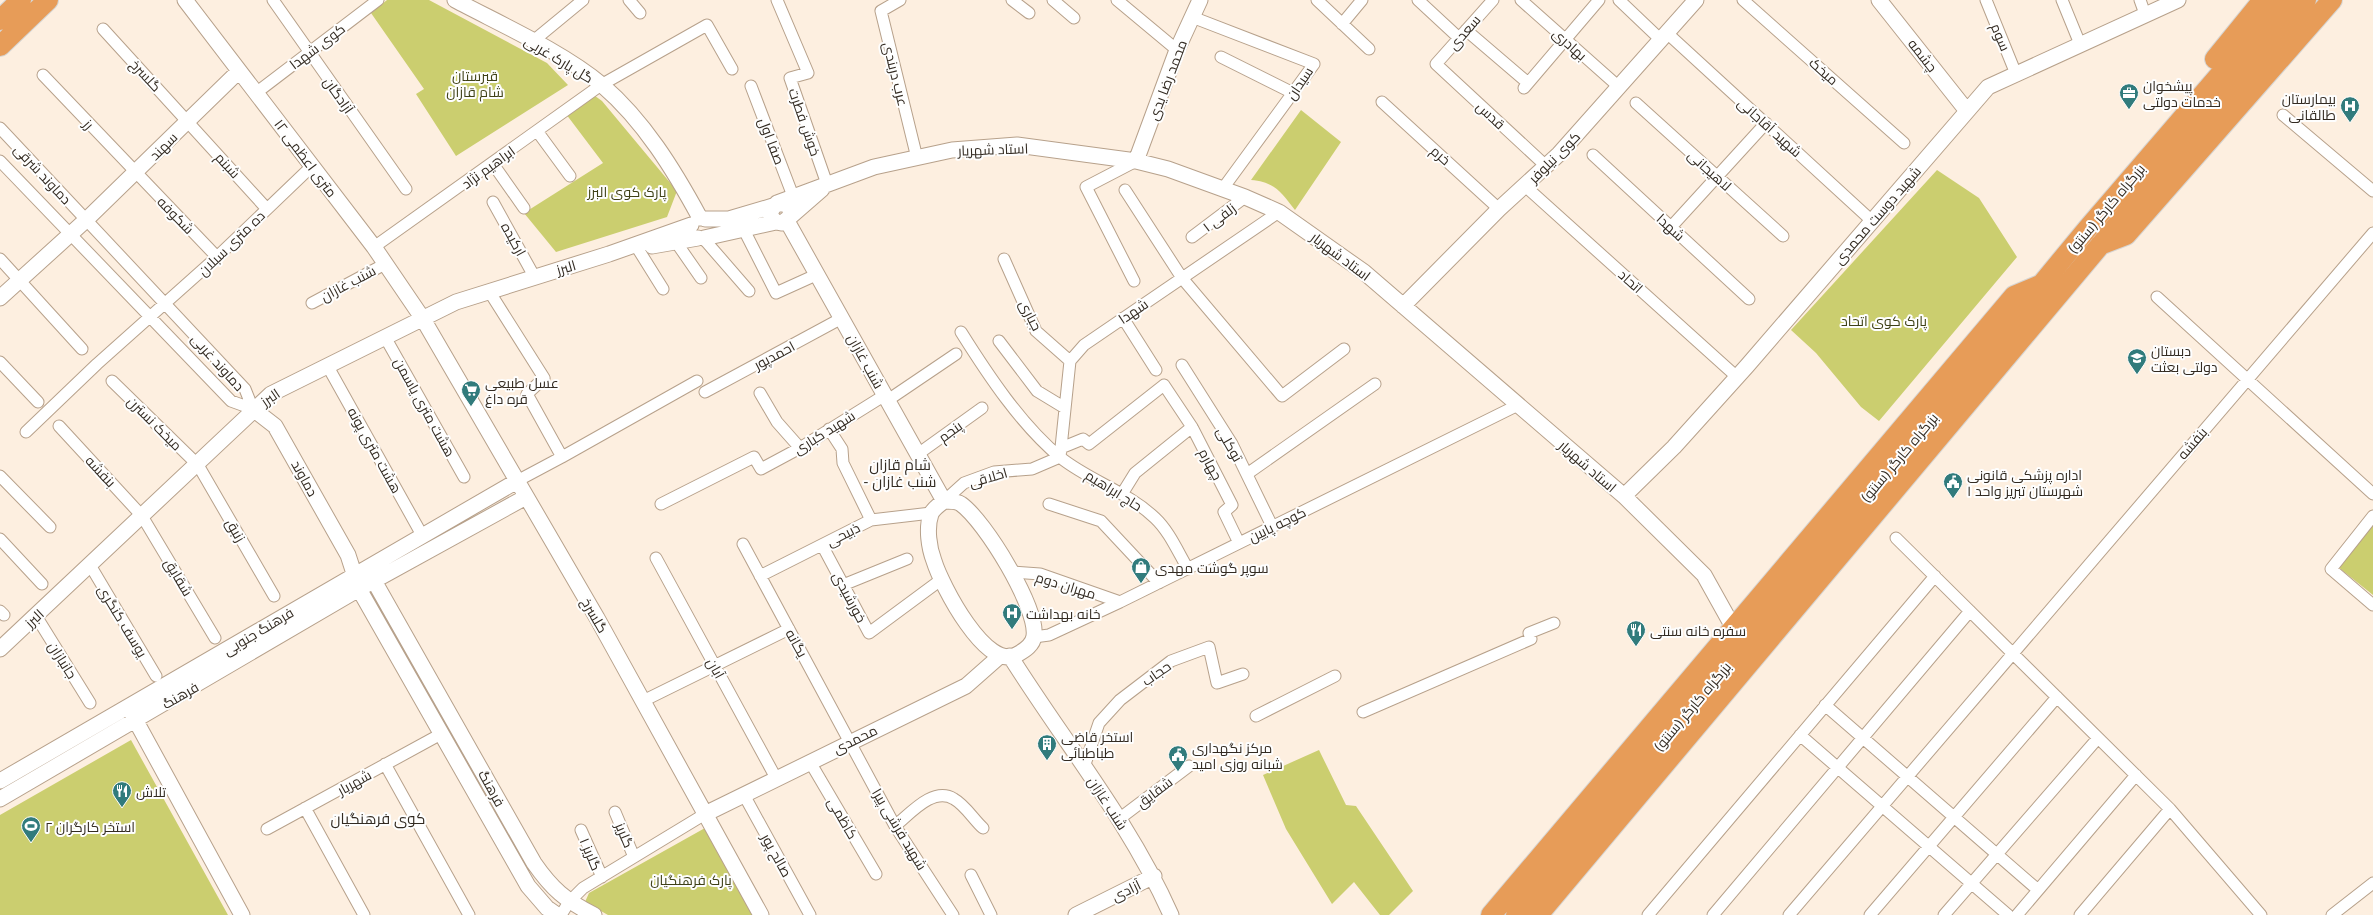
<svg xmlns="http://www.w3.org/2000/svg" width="2373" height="915" viewBox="0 0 2373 915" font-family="'Open Sans',Cairo,sans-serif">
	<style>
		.green { fill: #cbce6f }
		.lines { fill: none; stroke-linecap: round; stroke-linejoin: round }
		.street-casing { stroke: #b7a18b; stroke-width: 13 }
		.secondary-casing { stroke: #b7a18b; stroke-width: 17 }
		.highway-casing { stroke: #d6d5d3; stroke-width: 22 }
		.street { stroke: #fff; stroke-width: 11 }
		.secondary { stroke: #fff; stroke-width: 15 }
		.highway { stroke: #e79c58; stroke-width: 20 }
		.labels { text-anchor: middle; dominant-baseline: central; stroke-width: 4; stroke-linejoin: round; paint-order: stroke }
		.street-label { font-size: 14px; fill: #332b22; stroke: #fefefe }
		.park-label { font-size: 14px; fill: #3e4016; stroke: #fefefe }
		.poi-label { font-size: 14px; fill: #332b22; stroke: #fefefe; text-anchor: start }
		.neighbourhood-label { font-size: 15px; fill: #332b22; stroke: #fefefe }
	</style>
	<rect width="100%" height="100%" fill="#fdefe0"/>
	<path class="green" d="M387,0H429L547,63L568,85L456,156L416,94L424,89L371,13Z
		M591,93L602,101L677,191L667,217L556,252L524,213L603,163L566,114Z
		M1301,110L1341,142L1295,210C1281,192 1275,182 1251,180Z
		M1937,170L1979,198L2017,257L1879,421L1861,407L1816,353L1791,330Z
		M2373,524V595L2338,567Z
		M131,740L228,915H0V815Z
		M1319,750L1346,805L1356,806L1413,891L1389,915H1380L1354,882L1332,904L1286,829L1263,775Z
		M705,828L753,915H608L585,902L589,893Z"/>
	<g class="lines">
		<g class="street-casing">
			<path id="street" d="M273,0L406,189
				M629,0L640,13
				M777,0L808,73L790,78L827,184
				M900,0L881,11L917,158
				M1012,0L1029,13
				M1053,0L1074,18
				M1117,0L1177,50
				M1317,0L1369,49
				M1418,0L1459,38
				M1493,0L1436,64L1546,166
				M1521,0L1619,87
				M1619,0L1661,40
				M1743,0L1904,143
				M1986,0L2016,74
				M2062,0L2080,44
				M2140,0L2145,14
				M1192,17L1314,64L1224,187
				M1342,24L1362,0
				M103,29L267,209
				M1466,30L1528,83
				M1667,33L1872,221
				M532,42L583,0
				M1221,57L1293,93
				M43,75L217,257
				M751,86L793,196
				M1524,88L1599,0
				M256,93L378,0
				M1382,102L1499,209
				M1636,103L1783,236
				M2283,115L2373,191
				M0,128L245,389L253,409
				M537,131L570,176
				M1593,155L1749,299
				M0,161L231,401L253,409
				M493,164L524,208
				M1525,186L1737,377
				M1125,190L1182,278L1282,396L1344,349
				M493,202L534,276
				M1671,227L1766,123
				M743,228L776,293L818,274
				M1192,237L1245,197
				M703,238L749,291
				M676,242L701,278
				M374,247L601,85L707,25L732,69
				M638,249L663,289
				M0,259L82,349
				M1004,259L1036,331L1070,361
				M1134,281L1086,187L1136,161
				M489,291L544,378L527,394L562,457L517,481
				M2157,297L2373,494
				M312,303L385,264
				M1123,318L1156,370
				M961,332C988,375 1021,425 1061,458C1090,481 1128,492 1155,518C1169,531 1178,552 1188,569
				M385,337L464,477
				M999,341L1037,391L1065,408
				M0,362L38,402
				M327,365L422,535
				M1182,365L1232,444L1272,526
				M112,381L198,465L274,596
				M705,392L842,318
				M760,393L777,422L800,448
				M888,400L956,354
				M59,426L142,516L215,638
				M829,429L842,449L843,463L871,520
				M26,432L97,364L217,257L312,166
				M1061,448L1083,439L1089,444L1164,385L1192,427L1232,505L1224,512L1239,543
				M918,454L982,408
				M562,457L697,381
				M1060,457L1070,361L1084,345L1279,212
				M1247,474L1375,384
				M0,476L50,527
				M1122,494L1135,473L1192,427
				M944,501L964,483L994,472L1032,469L1060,457
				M661,504L754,457L761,469L800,448L885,395
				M1049,504L1101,521L1159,583
				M2373,516L2331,569L2373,605
				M1896,538L2170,809L2080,915
				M0,539L42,584
				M743,544L895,826L953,915
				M822,545L869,633L942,579
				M656,558L776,778
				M90,565L156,676
				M1011,572L1040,574L1120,602
				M760,576L871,520L931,513
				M843,585L907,559
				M0,611L4,615
				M36,616L90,703
				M1034,637L1049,635L1120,602L1518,405
				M643,701L789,629
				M1825,705L2038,890
				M1363,712L1531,639L1529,633L1554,623
				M1256,716L1335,676
				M1800,735L2008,915
				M810,762L876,874
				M385,764L469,915
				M1084,767L1099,723L1120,700L1171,661L1209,647L1217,683L1243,674
				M744,795L810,915
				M305,808L364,915
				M2170,809L2261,915
				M615,812L634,857
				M1119,819L1189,766
				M895,826C910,814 933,786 954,799C965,805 974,820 983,828
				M267,829L441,734
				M581,830L602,877
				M971,875L991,915
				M561,915L569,902L583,888L705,814
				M1648,915L1935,576
				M1713,915L1970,611
				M1789,915L2373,233
				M1870,915L2057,697
				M1944,915L2098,738
				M2017,915L2136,775
				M2332,915L2373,883"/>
		</g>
		<g class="secondary-casing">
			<path id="secondary" d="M185,0L374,247L423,319L597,618L761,915
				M455,0C500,24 563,52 602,85C644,121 674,170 700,218
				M1879,0L1967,111
				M1136,161L1177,50L1200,0
				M777,203L789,205L791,216L782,223C774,222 772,219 770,212L777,203L874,167L952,150L1017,145L1136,161L1168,169L1245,197L1279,212L1364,272L1624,496L1704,575L1733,627
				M791,216L822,189
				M705,219H729L773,206
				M787,221L944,501
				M704,238L776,222
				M652,246L698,238
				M0,298L86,220L239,71
				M1403,306L1499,209L1559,154L1696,0
				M253,409L275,426L348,555L359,589L528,886L547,908L557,915
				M1624,496L1674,447L1747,366L1988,87L2178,0
				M944,501C949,501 957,501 961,504C985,521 1038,608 1034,636C1033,645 1025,650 1018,654C987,674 941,584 934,561C929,548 926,528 931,514C933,509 940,504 944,501Z
				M369,572L534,863C552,889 565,900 594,915
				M0,649L271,394L456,302L609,254L691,225
				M1010,656C1064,742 1130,822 1171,915
				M131,712L242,915
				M0,781L517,481
				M0,799L359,589L526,497
				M705,814L966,686L1000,656
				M1076,915L1154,876"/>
		</g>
		<g class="highway-casing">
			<path id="highway" d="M0,20L21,0
				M0,46L48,0
				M2215,59L2263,0
				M2100,245L2126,235L2332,0
				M1491,915L2014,296L2040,285
				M1516,915L1776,606L2088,228L2284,0
				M1538,915L2306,0"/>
		</g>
		<use href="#street" class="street"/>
		<use href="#secondary" class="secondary"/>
		<use href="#highway" class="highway"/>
	</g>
	<defs>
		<g id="office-pin" transform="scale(1)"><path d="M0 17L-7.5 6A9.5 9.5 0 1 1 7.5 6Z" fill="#317b7c" stroke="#fefefe"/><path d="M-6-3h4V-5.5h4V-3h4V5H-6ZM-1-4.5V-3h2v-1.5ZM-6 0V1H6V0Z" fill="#fff"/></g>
		<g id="hospital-pin" transform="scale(1)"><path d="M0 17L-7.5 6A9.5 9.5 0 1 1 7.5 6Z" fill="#317b7c" stroke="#fefefe"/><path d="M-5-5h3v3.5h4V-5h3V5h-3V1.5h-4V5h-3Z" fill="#fff"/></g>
		<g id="school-pin" transform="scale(1)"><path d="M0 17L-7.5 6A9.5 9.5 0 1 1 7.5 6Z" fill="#317b7c" stroke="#fefefe"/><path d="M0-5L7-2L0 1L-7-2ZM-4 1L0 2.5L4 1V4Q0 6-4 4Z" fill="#fff"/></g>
		<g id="supermarket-pin" transform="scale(1)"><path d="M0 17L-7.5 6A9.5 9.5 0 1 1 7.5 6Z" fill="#317b7c" stroke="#fefefe"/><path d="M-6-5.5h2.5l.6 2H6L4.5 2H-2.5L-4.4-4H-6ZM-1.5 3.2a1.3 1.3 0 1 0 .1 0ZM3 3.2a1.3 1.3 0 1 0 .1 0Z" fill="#fff"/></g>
		<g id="civic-pin" transform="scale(1)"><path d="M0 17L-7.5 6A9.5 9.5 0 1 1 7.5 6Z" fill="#317b7c" stroke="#fefefe"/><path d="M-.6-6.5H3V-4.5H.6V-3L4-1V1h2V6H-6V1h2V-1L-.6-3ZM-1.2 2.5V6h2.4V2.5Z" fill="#fff"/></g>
		<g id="shop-pin" transform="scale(1)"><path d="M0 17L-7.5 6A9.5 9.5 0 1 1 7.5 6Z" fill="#317b7c" stroke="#fefefe"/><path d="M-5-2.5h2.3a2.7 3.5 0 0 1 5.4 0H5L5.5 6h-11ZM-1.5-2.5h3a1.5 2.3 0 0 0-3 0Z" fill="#fff"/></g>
		<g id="restaurant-pin" transform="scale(1)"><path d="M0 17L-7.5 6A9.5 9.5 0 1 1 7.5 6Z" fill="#317b7c" stroke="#fefefe"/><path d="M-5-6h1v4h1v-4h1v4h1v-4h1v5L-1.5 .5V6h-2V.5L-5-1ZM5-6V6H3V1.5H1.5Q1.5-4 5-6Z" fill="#fff"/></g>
		<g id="building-pin" transform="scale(1)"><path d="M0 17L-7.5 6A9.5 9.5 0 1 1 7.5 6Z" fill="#317b7c" stroke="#fefefe"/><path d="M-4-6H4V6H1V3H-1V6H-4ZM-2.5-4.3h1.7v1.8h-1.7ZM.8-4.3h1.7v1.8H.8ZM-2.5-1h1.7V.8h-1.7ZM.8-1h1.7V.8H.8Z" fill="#fff"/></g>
		<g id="stadium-pin" transform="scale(1)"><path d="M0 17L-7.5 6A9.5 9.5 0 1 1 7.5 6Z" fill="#317b7c" stroke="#fefefe"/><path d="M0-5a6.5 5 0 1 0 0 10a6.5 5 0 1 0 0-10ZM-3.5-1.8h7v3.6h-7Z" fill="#fff"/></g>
	</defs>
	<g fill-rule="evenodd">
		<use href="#office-pin" x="2129" y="93"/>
		<use href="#hospital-pin" x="2350" y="106"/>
		<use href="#school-pin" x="2137" y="358"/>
		<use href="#supermarket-pin" x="471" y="390"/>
		<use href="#civic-pin" x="1953" y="482"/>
		<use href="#shop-pin" x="1141" y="567"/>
		<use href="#hospital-pin" x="1012" y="613"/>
		<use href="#restaurant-pin" x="1636" y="630"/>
		<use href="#building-pin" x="1047" y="744"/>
		<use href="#civic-pin" x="1178" y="755"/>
		<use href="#restaurant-pin" x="122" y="791"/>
		<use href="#stadium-pin" x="31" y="826"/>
	</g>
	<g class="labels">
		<g class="street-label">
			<text transform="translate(1464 32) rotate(-49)">سعدی</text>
			<text transform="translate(2001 37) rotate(67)">سوم</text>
			<text transform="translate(1570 44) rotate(42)">بهادری</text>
			<text transform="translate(317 46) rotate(-37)">کوی شهدا</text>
			<text transform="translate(1923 55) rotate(52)">چشمه</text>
			<text transform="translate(559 59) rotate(31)">گل پارک غربی</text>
			<text transform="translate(1824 71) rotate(42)">میخک</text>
			<text transform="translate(896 74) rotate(76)">عرب دربندی</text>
			<text transform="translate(146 75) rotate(47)">گلسرخ</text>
			<text transform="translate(1167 80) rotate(-69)">محمد رضا یدی</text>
			<text transform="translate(1299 83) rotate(-56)">سیدان</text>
			<text transform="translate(339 95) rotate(55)">آزادگان</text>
			<text transform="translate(1491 115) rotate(43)">قدس</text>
			<text transform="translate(805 122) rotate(71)">خوش فطرت</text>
			<text transform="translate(89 124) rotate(47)">رز</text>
			<text transform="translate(1770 127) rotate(42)">شهید آقاجانی</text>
			<text transform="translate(772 141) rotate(69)">صفا اول</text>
			<text transform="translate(163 146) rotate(-45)">سهند</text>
			<text transform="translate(993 149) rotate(-2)">استاد شهریار</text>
			<text transform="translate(1441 155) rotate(42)">خرم</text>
			<text transform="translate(1554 157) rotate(-45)">کوی نیلوفر</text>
			<text transform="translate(306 158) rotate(53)">۱۲ متری اعظمی</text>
			<text transform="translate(228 165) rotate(48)">شبنم</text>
			<text transform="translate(488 167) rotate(-36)">ابراهیم نژاد</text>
			<text transform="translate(1710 170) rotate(42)">لاهیجانی</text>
			<text transform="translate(43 174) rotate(47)">دماوند شرقی</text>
			<text transform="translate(2106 208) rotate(-50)">بزرگراه کارگر (سنتو)</text>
			<text transform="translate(176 215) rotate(46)">شکوفه</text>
			<text transform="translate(1877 215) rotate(-49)">شهید دوست محمدی</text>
			<text transform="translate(1219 217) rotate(-37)">زلفی ۱</text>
			<text transform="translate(1671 227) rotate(43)">شهدا</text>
			<text transform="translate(514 239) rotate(61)">ارکیده</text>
			<text transform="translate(231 243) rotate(-44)">ده متری سبلان</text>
			<text transform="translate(1341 256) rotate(37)">استاد شهریار</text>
			<text transform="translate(566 267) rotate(-16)">البرز</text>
			<text transform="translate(1631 281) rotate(42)">اتحاد</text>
			<text transform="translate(348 283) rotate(-28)">شنب غازان</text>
			<text transform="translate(1133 311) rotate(-34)">شهدا</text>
			<text transform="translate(1031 315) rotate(63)">جباری</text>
			<text transform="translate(774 355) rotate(-28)">احمدپور</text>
			<text transform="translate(866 361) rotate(61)">شنب غازان</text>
			<text transform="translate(218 362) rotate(48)">دماوند غربی</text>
			<text transform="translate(270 397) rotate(-34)">البرز</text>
			<text transform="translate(425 407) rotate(61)">هشت متری یاسمن</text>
			<text transform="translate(155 423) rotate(45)">میخک نسترن</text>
			<text transform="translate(950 431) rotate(-36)">پنجم</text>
			<text transform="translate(824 432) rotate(-32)">شهید کباری</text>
			<text transform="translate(2192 443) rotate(-49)">بنفشه</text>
			<text transform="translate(1230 444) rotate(60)">توکلی</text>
			<text transform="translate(375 450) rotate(61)">هشت متری پونه</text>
			<text transform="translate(1899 457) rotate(-50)">بزرگراه کارگر (سنتو)</text>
			<text transform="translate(1211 464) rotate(62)">چهارم</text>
			<text transform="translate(1588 466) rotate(41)">استاد شهریار</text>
			<text transform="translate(101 471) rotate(47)">بنفشه</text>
			<text transform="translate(988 477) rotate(-16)">اخلاقی</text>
			<text transform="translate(305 478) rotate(61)">دماوند</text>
			<text transform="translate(1114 490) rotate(32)">حاج ابراهیم</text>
			<text transform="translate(1277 524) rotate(-26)">کوچه پایین</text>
			<text transform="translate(236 530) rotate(60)">زنبق</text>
			<text transform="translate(843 534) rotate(-27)">ذبیحی</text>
			<text transform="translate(179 577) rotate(59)">شقایق</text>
			<text transform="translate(1066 585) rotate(17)">مهران دوم</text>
			<text transform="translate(850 597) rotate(62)">خورشیدی</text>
			<text transform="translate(595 615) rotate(60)">گلسرخ</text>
			<text transform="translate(34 618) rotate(-43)">البرز</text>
			<text transform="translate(123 621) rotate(59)">یوسف کنگری</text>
			<text transform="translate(258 631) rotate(-31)">فرهنگ جنوبی</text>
			<text transform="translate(797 643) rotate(61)">یگانه</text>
			<text transform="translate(63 660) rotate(58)">جانبازان</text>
			<text transform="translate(716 668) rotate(61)">آبان</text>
			<text transform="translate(1156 673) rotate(-35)">حجاب</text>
			<text transform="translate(180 695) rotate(-30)">فرهنگ</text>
			<text transform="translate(1692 706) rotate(-50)">بزرگراه کارگر (سنتو)</text>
			<text transform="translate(855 739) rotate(-26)">محمدی</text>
			<text transform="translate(354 782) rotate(-29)">شهریار</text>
			<text transform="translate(492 788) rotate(61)">فرهنگ</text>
			<text transform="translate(1154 792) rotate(-37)">شقایق</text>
			<text transform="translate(1108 803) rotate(57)">شنب غازان</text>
			<text transform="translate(843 818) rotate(60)">کاظمی</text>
			<text transform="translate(900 829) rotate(59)">شهید فرشی پیرا</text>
			<text transform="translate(625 835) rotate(67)">گلریز</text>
			<text transform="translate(591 854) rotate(67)">گلریز ۱</text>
			<text transform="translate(777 855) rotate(61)">صالح پور</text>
			<text transform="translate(1126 890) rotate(-26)">آزادی</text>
		</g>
		<g class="park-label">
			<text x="475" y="75">قبرستان<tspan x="475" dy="16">شام قازان</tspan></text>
			<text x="627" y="191">پارک کوی البرز</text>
			<text x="1884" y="320">پارک کوی اتحاد</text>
			<text x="691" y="879">پارک فرهنگیان</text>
		</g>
		<g class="poi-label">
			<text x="2143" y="85">پیشخوان<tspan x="2143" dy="16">خدمات دولتی</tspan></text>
			<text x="2336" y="98" text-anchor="end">بیمارستان<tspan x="2336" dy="16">طالقانی</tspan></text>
			<text x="2151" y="350">دبستان<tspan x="2151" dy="16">دولتی بعثت</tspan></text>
			<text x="485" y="382">عسل طبیعی<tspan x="485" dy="16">قره داغ</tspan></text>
			<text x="1967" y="474">اداره پزشکی قانونی<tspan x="1967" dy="16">شهرستان تبریز واحد ۱</tspan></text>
			<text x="1155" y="567">سوپر گوشت مهدی</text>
			<text x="1026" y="613">خانه بهداشت</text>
			<text x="1650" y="630">سفره خانه سنتی</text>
			<text x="1061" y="736">استخر قاضی<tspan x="1061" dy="16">طباطبائی</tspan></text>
			<text x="1192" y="747">مرکز نگهداری<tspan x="1192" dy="16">شبانه روزی امید</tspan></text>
			<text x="136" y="791">تلاش</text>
			<text x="45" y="826">استخر کارگران ۲</text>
		</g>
		<g class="neighbourhood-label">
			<text x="900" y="464">شام قازان<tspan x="900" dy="17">- شنب غازان</tspan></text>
			<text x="378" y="818">کوی فرهنگیان</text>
		</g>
	</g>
</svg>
